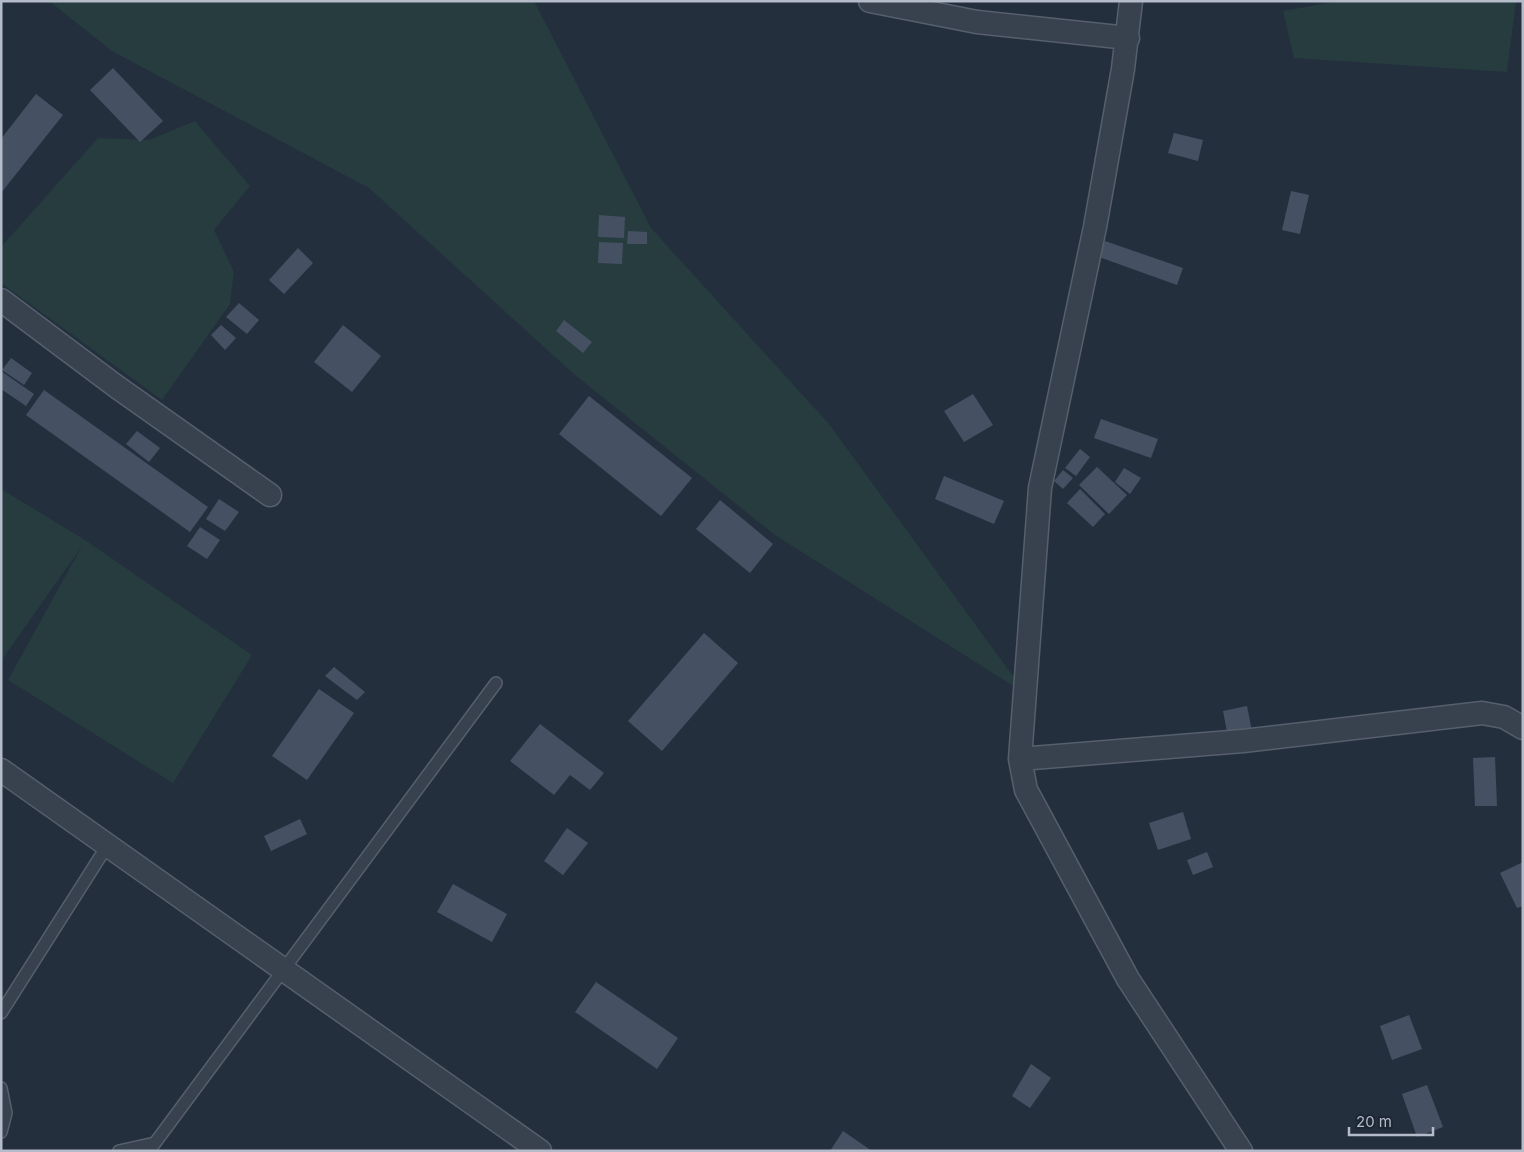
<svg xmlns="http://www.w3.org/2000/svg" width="1524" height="1152" viewBox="0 0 1524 1152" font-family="Inter,sans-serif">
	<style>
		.green { fill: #263c3f }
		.building { fill: #455162 }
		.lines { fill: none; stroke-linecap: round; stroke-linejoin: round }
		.service-casing { stroke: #565f6c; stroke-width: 14 }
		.minor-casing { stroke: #565f6c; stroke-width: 25 }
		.service { stroke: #38414e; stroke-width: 11 }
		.minor { stroke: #38414e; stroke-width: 22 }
	</style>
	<rect width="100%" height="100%" fill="#242f3e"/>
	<path class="green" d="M49,1H534L651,228L829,424L1026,694L775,535L575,375L369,188L112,51Z
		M1339,1H1516L1507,72L1294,58L1283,11Z
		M195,121L250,186L214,230L234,272L230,304L162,400L1,283V247L98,138L149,140Z
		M1,489L85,540L252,655L173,783L8,680L82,546L1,661Z"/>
	<path class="building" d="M113,68L163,121L140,142L90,90Z
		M36,94L63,115L1,193V139Z
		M1174,133L1203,140L1198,161L1168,153Z
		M1291,191L1309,195L1300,234L1282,230Z
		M599,215L625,217L624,238L598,237Z
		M628,231L647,232V244H627Z
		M1105,241L1183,268L1177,285L1099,257Z
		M599,242L623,243L622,264L598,263Z
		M298,248L313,263L284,294L269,280Z
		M239,303L259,320L247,334L226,317Z
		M564,320L592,342L583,353L556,331Z
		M221,325L236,338L225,350L211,335Z
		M343,325L381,356L352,392L314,362Z
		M11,358L32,373L24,385L2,370Z
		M1,371L34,394L26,406L1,389Z
		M44,390L208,507L190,532L26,415Z
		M973,394L993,425L964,442L944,411Z
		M589,396L692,478L661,516L559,434Z
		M1101,419L1158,439L1151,458L1094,438Z
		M137,431L160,448L149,462L126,444Z
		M1080,449L1090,457L1076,476L1065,468Z
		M1097,467L1127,495L1109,514L1079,485Z
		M1124,468L1141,478L1130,494L1115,482Z
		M1063,470L1073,478L1063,489L1054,481Z
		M944,476L1004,501L994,524L935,499Z
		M1080,489L1105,514L1093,527L1067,503Z
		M219,499L239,512L225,531L206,519Z
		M720,500L773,544L750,573L696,529Z
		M200,527L220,540L207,559L187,546Z
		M704,633L738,663L662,751L628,721Z
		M334,667L365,692L357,700L325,676Z
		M319,689L354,713L307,780L272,756Z
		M1247,706L1252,731L1228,737L1223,711Z
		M540,724L604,773L590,790L570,775L554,795L510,761Z
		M1495,757L1497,806H1475L1473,758Z
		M1183,812L1191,839L1158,850L1149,823Z
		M300,819L307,834L271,851L264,836Z
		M567,828L588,843L563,875L544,861Z
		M1207,852L1213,867L1193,875L1187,860Z
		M1523,862V906L1517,908L1500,873Z
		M453,884L507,914L492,942L437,912Z
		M596,982L678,1038L657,1069L575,1012Z
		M1409,1015L1422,1049L1392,1060L1380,1026Z
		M1031,1064L1051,1078L1030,1108L1012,1096Z
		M1427,1085L1443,1127L1417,1137L1402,1094Z
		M843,1131L872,1151H830Z"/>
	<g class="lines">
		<g class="service-casing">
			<path id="service" d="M1,1013L107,846
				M1,1088L6,1113L1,1132
				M119,1151L155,1143
				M149,1151L496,683"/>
		</g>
		<g class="minor-casing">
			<path id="minor" d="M870,1L977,22L1128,38
				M1131,1L1123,69L1095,227L1040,488L1020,759L1026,790L1128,979L1241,1151
				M1,300L117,387L270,495
				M1020,759L1243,741L1482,713L1504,717L1523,728
				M1,770L540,1151"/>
		</g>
		<use href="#service" class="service"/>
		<use href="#minor" class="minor"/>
	</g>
	<rect width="1524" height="1152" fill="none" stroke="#b4bcc9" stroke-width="5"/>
	<path d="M1349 1127v8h84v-8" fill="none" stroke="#b4bcc9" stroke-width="2.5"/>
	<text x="1356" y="1127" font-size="15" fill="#b4bcc9" stroke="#1d2633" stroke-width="4" paint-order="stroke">20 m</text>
</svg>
